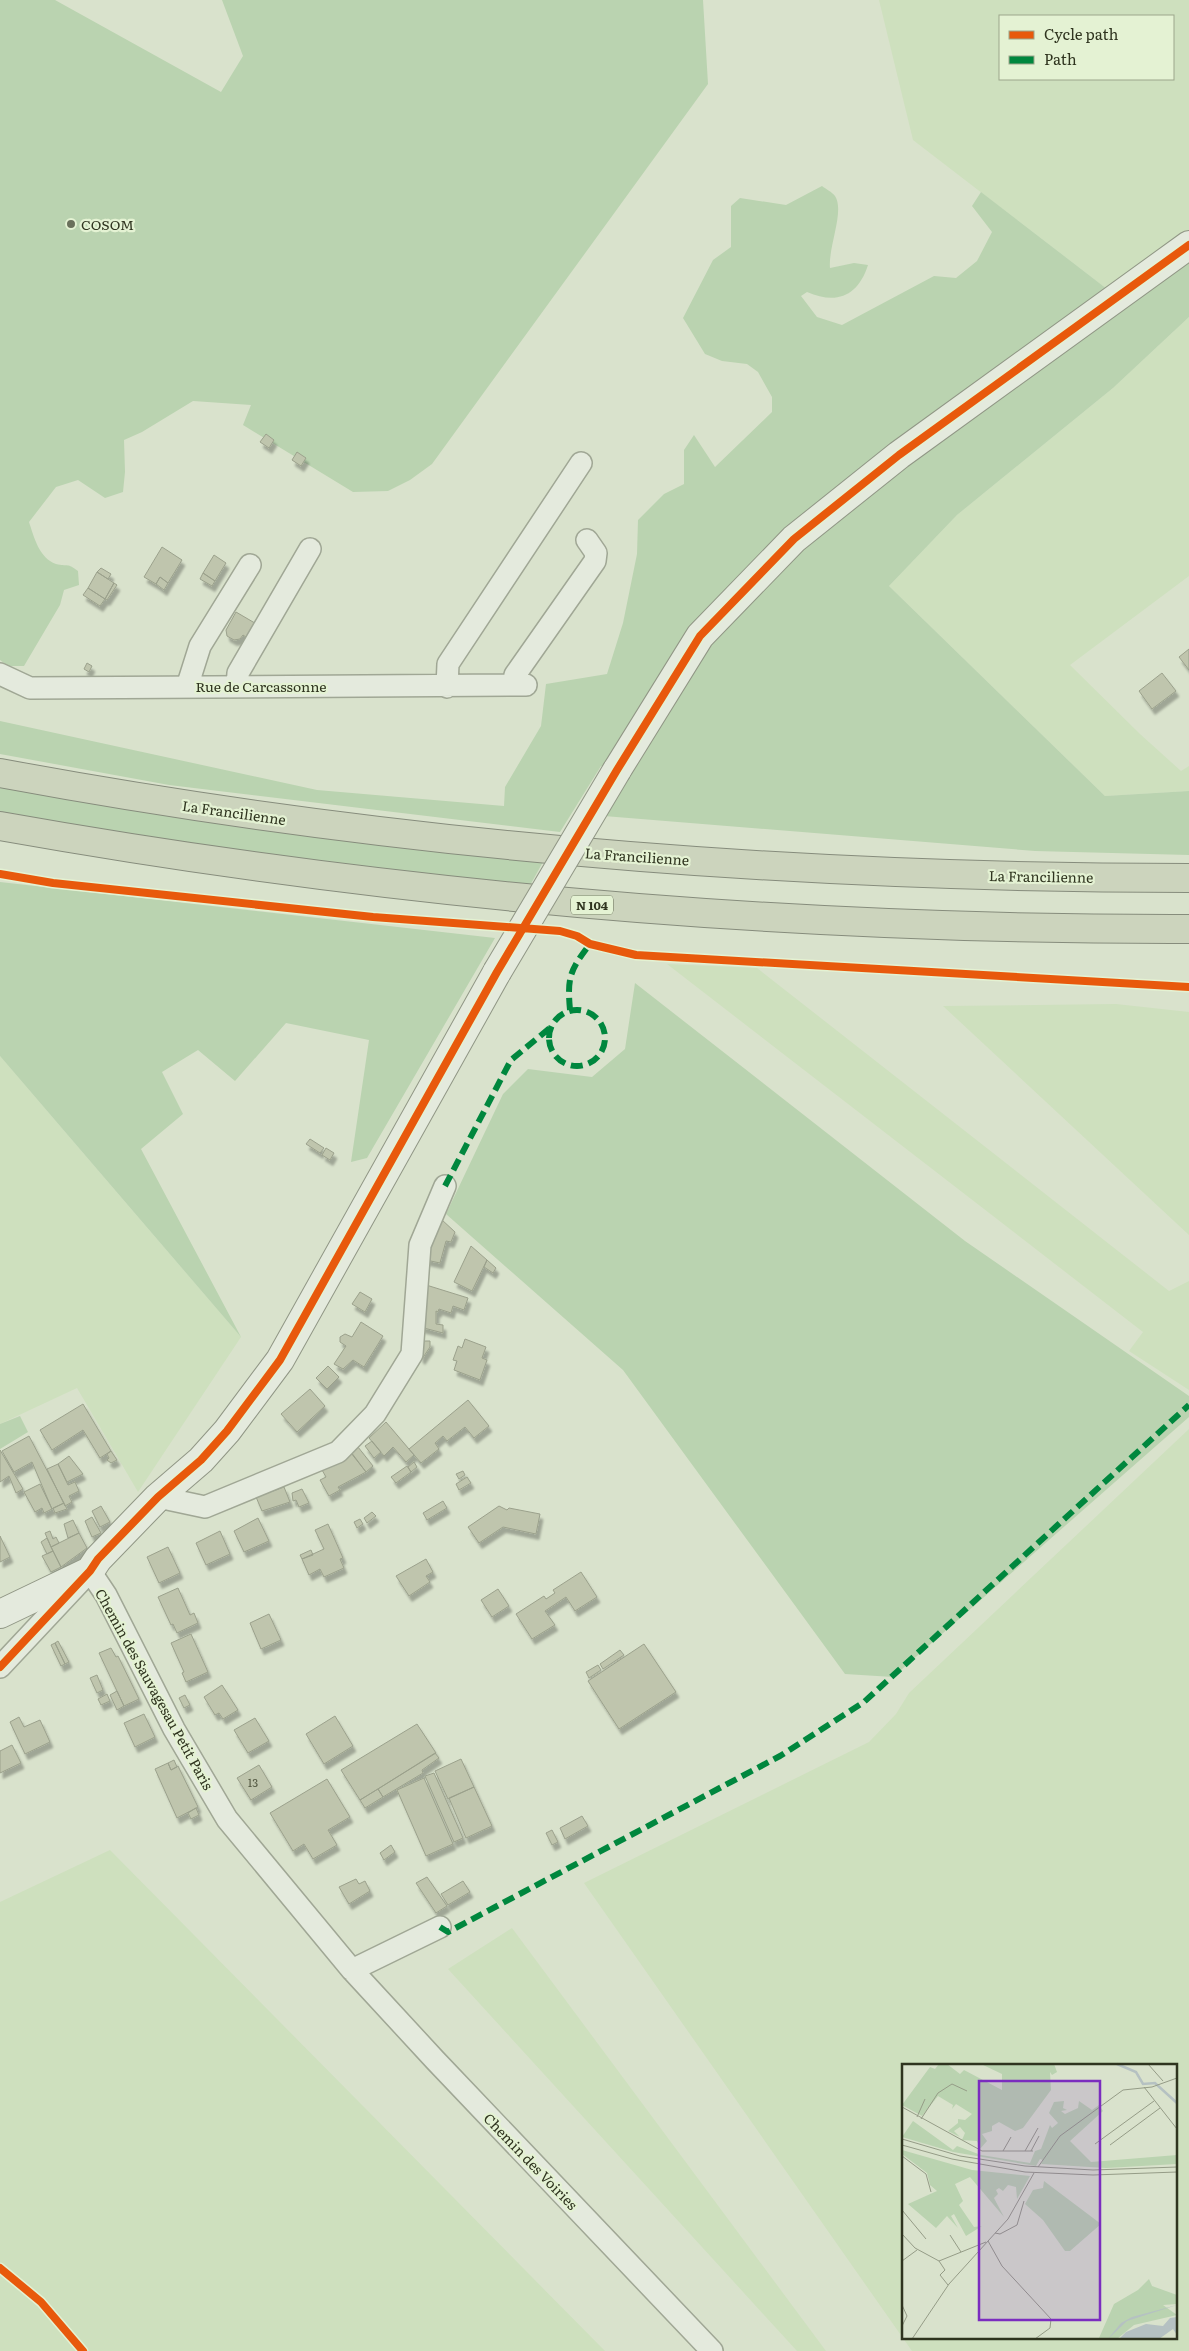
<svg xmlns="http://www.w3.org/2000/svg" width="1189" height="2351" viewBox="0 0 1189 2351" font-family="Literata,serif">
	<style>
		.farmland { fill: #cee0be; fill-rule: evenodd }
		.green { fill: #bad3b0 }
		.building { fill: #bfc5ad; stroke: #9ba18c; filter: url(#shadow) }
		.lines { fill: none; stroke-linecap: round; stroke-linejoin: round }
		.street-casing { stroke: #a0a795; stroke-width: 24 }
		.secondary-casing { stroke: #909685; stroke-width: 30 }
		.highway-casing { stroke: #868c7c; stroke-width: 30 }
		.street { stroke: #e4eadd; stroke-width: 21 }
		.secondary { stroke: #e4eadd; stroke-width: 28 }
		.highway { stroke: #ccd4bd; stroke-width: 28 }
		.secondary-bridge-casing { stroke: #909685; stroke-width: 30; stroke-linecap: butt }
		.secondary-bridge { stroke: #e4eadd; stroke-width: 28 }
		.quiet { stroke: #00873e; stroke-width: 6; stroke-dasharray: 12 6; stroke-linecap: butt }
		.cycleway-casing { stroke: #e4f2d3; stroke-width: 11 }
		.cycleway { stroke: #e8590c; stroke-width: 8 }
		.poi-dot { fill: #6a715c; stroke: #e4f2d3; stroke-width: 2 }
		.labels { text-anchor: middle; dominant-baseline: central; stroke-width: 4.5; stroke-linejoin: round; paint-order: stroke }
		.number-label { font-size: 11px; fill: #535842 }
		.shield { fill: #e4f2d3; stroke: #656d55; stroke-width: 1 }
		.shield-label { font-size: 12px; font-weight: bold; fill: #2f341f }
		.poi-label { font-size: 14px; fill: #2f341f; stroke: #e4f2d3; text-anchor: start }
		.street-label { font-size: 14px; fill: #2f341f; stroke: #e4f2d3 }
		.inset-river { fill: none; stroke: #b5c1c2; stroke-width: 2.5 }
		.inset-road { fill: none; stroke: #959c87; stroke-width: 1 }
		.view { fill: #7b2cbf; fill-opacity: 0.15; stroke: #7b2cbf; stroke-width: 2.5 }
		.inset-edge { fill: none; stroke: #2f341f; stroke-width: 2.5 }
	</style>
	<defs>
		<filter id="shadow"><feDropShadow dx="3" dy="5.5" stdDeviation="1" flood-color="#0004"/></filter>
	</defs>
	<rect width="100%" height="100%" fill="#d9e2cc"/>
	<path class="farmland" d="M879,0H1189V232L1107,289L913,140ZM1000,16H1173V79H1000Z
		M1189,317V576L1070,665L1140,734L1181,771L1189,766V791L1105,796L889,586L957,515L1113,388Z
		M667,964L757,968L1169,1291L1189,1281V1390L1129,1351L1143,1332Z
		M1116,1004L1189,1012V1235L943,1006Z
		M0,1056L241,1337L138,1492L77,1388L0,1424Z
		M1189,1429V2351H912L584,1883L869,1742L896,1714L909,1693ZM903,2065H1175V2337H903Z
		M110,1850L605,2351H0V1902Z
		M512,1928L826,2351H797L448,1969Z"/>
	<path class="green" d="M0,0H55L221,92L243,56L222,0H703L708,84L432,464L410,480L388,491L353,492L243,425L251,405L193,401L142,432L124,440L125,472L123,492L105,498L78,480L56,487L29,522C34,537 39,558 56,564C68,567 66,562 78,571L79,585L64,590L60,605L24,666H8L0,660Z
		M822,186C826,189 832,192 835,196C845,211 828,247 830,268L854,263L868,265C858,296 837,305 807,292L801,296L817,317L842,325L934,276L956,278L977,261L992,232L972,206L981,192L1107,289L1189,246V317L1113,388L957,515L889,586L1105,796L1189,791V855L1035,851L604,816L617,770L601,766L560,832L169,785L0,754V721L317,790L504,806L505,787L541,726L546,684L607,674L623,623L637,554L638,520L664,494L684,484V450L694,435L715,467L772,412V397L758,372L747,364L722,361L705,354L683,318L713,260L731,247V206L740,198L786,205Z
		M0,785L544,860L527,891L368,870L0,815Z
		M0,882L495,938L367,1158L351,1162L369,1040L286,1023L235,1081L198,1050L162,1072L183,1114L141,1149L241,1337L0,1056Z
		M635,983L965,1241L1189,1396V1417L893,1677L845,1674L623,1370L446,1214L503,1094L528,1069L592,1077L625,1049Z
		M20,1416L28,1432L0,1449V1424Z"/>
	<path class="building" d="M266,434L274,440L269,448L260,442Z
		M297,452L306,458L301,466L292,460Z
		M162,547L182,560L168,583L160,577L156,584L144,577Z
		M214,555L226,563L215,581L203,573Z
		M101,568L111,574L108,579L97,572Z
		M97,572L114,583L105,599L88,588Z
		M203,573L215,581L212,586L200,579Z
		M160,577L168,583L164,590L156,584Z
		M114,583L117,585L107,600L105,599Z
		M88,588L105,599L100,606L83,595Z
		M236,612L265,629L256,644L243,635L240,639L234,640L227,636L226,630Z
		M1189,649V670L1179,657Z
		M87,663L92,666L89,672L84,669Z
		M1162,673L1176,691L1152,709L1139,691Z
		M310,1139L324,1148L320,1153L306,1144Z
		M326,1148L334,1153L330,1160L322,1155Z
		M441,1219L455,1232L451,1242L446,1241L440,1263L426,1260L429,1244Z
		M471,1246L487,1260L472,1291L454,1282Z
		M487,1260L496,1268L493,1273L484,1267Z
		M423,1284L468,1298L464,1310L453,1306L451,1313L439,1309L438,1312L436,1311V1324L443,1325V1333L420,1327Z
		M360,1292L372,1299L365,1312L352,1304Z
		M361,1322L383,1336L364,1367L353,1360L343,1369L334,1364L346,1346L340,1342V1337L345,1334L352,1337Z
		M465,1339L486,1347L482,1358L487,1360L480,1380L454,1370L457,1361L453,1360L458,1346L462,1348Z
		M420,1341H430V1347L422,1359L420,1357Z
		M328,1366L339,1377L327,1389L316,1378Z
		M310,1389L325,1406L297,1432L281,1414Z
		M468,1400L489,1426L474,1438L465,1427L447,1441L443,1436L435,1443L439,1449L421,1463L409,1449Z
		M83,1404L111,1451L100,1458L83,1430L52,1450L40,1430Z
		M386,1422L414,1455L406,1462L393,1447L384,1456L369,1438Z
		M29,1436L64,1503L52,1509L32,1462L14,1472L2,1451Z
		M372,1441L381,1452L374,1458L365,1446Z
		M358,1447L373,1466L366,1472L351,1453Z
		M0,1450L23,1489L16,1493L9,1476L0,1482Z
		M111,1451L117,1460L111,1463L107,1460L109,1458L107,1454Z
		M351,1452L366,1472L338,1487L340,1490L329,1496L320,1480L326,1477L322,1470Z
		M69,1456L83,1474L67,1482L58,1464Z
		M414,1462L417,1467L411,1472L408,1467Z
		M58,1464L68,1485L75,1482L79,1491L69,1496L72,1502L65,1506L47,1469Z
		M407,1466L411,1472L396,1483L391,1477Z
		M463,1471L465,1475L459,1479L456,1474Z
		M467,1477L471,1483L459,1490L456,1484Z
		M40,1484L52,1509L44,1513L42,1508L35,1512L24,1492Z
		M284,1487L290,1502L262,1511L256,1497Z
		M302,1489L309,1503L299,1507L296,1500L293,1501L292,1493Z
		M443,1501L447,1508L427,1520L423,1513Z
		M64,1503L67,1509L55,1513L53,1508Z
		M101,1506L110,1522L100,1527L92,1511Z
		M499,1506L507,1510L509,1508L540,1514L536,1534L503,1527L479,1543L468,1527Z
		M372,1512L376,1516L367,1523L364,1518Z
		M92,1517L101,1533L92,1537L85,1521Z
		M258,1518L269,1541L244,1552L234,1531Z
		M360,1519L363,1524L357,1528L354,1522Z
		M73,1520L79,1533L68,1538L64,1524Z
		M328,1524L343,1558L340,1559L344,1568L324,1577L320,1569L309,1575L302,1559L324,1549L315,1530Z
		M50,1531L53,1539L56,1537L59,1543L51,1547L45,1533Z
		M220,1531L230,1554L206,1565L196,1543Z
		M79,1533L87,1548L61,1567L51,1547Z
		M0,1536L10,1557L0,1562Z
		M47,1538L53,1551L47,1554L41,1542Z
		M168,1547L180,1573L159,1583L147,1557Z
		M311,1550L313,1555L302,1559L300,1555Z
		M53,1551L61,1567L51,1572L42,1556Z
		M426,1559L433,1572L426,1576L430,1582L409,1596L396,1576Z
		M581,1572L597,1597L575,1611L566,1597L545,1611L555,1625L532,1639L516,1614L544,1596L546,1599L555,1593L553,1590Z
		M178,1588L190,1615L194,1613L198,1623L177,1633L173,1624L171,1625L158,1597Z
		M498,1589L509,1606L492,1617L481,1600Z
		M269,1614L281,1640L261,1649L250,1623Z
		M191,1634L208,1672L186,1682L182,1673L184,1672L171,1643Z
		M58,1641L69,1662L65,1664L55,1643Z
		M55,1643L65,1664L61,1666L51,1645Z
		M644,1644L676,1692L619,1729L588,1681Z
		M111,1648L116,1657L118,1656L139,1699L124,1706L99,1653Z
		M620,1650L624,1655L603,1669L600,1664Z
		M598,1665L601,1670L589,1678L586,1672Z
		M97,1675L103,1690L97,1693L90,1678Z
		M222,1685L238,1710L223,1719L219,1713L215,1715L204,1697Z
		M117,1691L124,1706L117,1710L110,1695Z
		M107,1694L110,1701L101,1705L98,1699Z
		M185,1695L190,1705L184,1708L179,1698Z
		M144,1714L155,1737L135,1747L124,1723Z
		M335,1716L353,1746L324,1764L306,1734Z
		M19,1717L24,1727L40,1720L50,1742L25,1754L10,1722Z
		M255,1718L269,1741L248,1753L234,1730Z
		M417,1724L436,1753L360,1800L341,1770Z
		M12,1745L21,1763L0,1773V1751Z
		M435,1753L439,1758L422,1770L423,1773L383,1797L378,1789Z
		M461,1759L474,1787L448,1799L435,1771Z
		M174,1760L177,1767L171,1770L168,1763Z
		M168,1763L171,1770L178,1766L198,1807L177,1818L155,1769Z
		M259,1765L272,1787L251,1800L237,1778Z
		M434,1773L463,1838L454,1842L425,1776Z
		M424,1778L453,1844L426,1856L397,1790Z
		M327,1779L350,1817L328,1830L337,1845L313,1859L304,1844L293,1851L270,1813Z
		M474,1787L492,1826L466,1838L449,1798Z
		M378,1789L383,1797L365,1808L360,1800Z
		M196,1808L199,1815L191,1819L188,1813Z
		M582,1816L588,1826L565,1839L560,1828Z
		M552,1830L558,1842L552,1845L546,1833Z
		M391,1845L395,1852L384,1860L380,1853Z
		M427,1877L447,1906L436,1913L416,1883Z
		M356,1879L359,1884L365,1881L370,1891L349,1904L339,1887Z
		M463,1881L470,1892L448,1905L441,1894Z"/>
	<g class="lines">
		<g class="street-casing">
			<path id="street" d="M0,674L30,688L526,685
				M513,685L515,675L595,561L596,553L587,540
				M187,687L200,646L250,565
				M237,687L238,673L310,549
				M447,687L448,664L581,463
				M158,1497L205,1507L338,1452L375,1414L412,1354L420,1245L445,1186
				M0,1667L90,1571L106,1595L174,1729L227,1819L352,1970L435,2060L712,2351
				M352,1970L440,1927"/>
		</g>
		<g class="secondary-casing">
			<path id="secondary" d="M617,770L700,636L794,539L899,455L1189,245
				M0,1614L90,1571L98,1559L158,1497L201,1460L227,1431L280,1360L497,972"/>
		</g>
		<g class="highway-casing">
			<path id="highway" d="M0,773C392,846 791,878 1189,878
				M0,826C393,896 790,930 1189,929"/>
		</g>
		<use href="#street" class="street"/>
		<use href="#secondary" class="secondary"/>
		<use href="#highway" class="highway"/>
		<g class="secondary-bridge-casing">
			<path id="secondary-bridge" d="M497,972L617,770"/>
		</g>
		<use href="#secondary-bridge" class="secondary-bridge"/>
		<path class="quiet" d="M549 1038a28 28 0 1 1 56 0a28 28 0 1 1-56 0Z
			M570,1010C567,977 570,970 590,944
			M445,1186L511,1060L551,1027
			M440,1927L448,1932L780,1756L864,1702L1189,1405"/>
		<g class="cycleway-casing">
			<path id="cycleway" d="M0,874L53,883L373,917L560,931L577,936L590,944L636,955L1189,987
				M0,1667L90,1571L98,1559L158,1497L201,1460L227,1431L280,1360L497,972L617,770L700,636L794,539L899,455L1189,245
				M0,2268L41,2302L83,2351"/>
		</g>
		<use href="#cycleway" class="cycleway"/>
	</g>
	<circle class="poi-dot" cx="71" cy="224" r="5"/>
	<g class="labels">
		<g class="number-label">
			<text x="253" y="1782">13</text>
		</g>
		<rect class="shield" x="571" y="895.5" width="42" height="19" rx="4"/>
		<g class="shield-label">
			<text x="592" y="905">N 104</text>
		</g>
		<g class="poi-label">
			<text x="81" y="224">COSOM</text>
		</g>
		<g class="street-label">
			<text x="261" y="686">Rue de Carcassonne</text>
			<text transform="translate(234 812) rotate(8)">La Francilienne</text>
			<text transform="translate(637 856) rotate(4)">La Francilienne</text>
			<text transform="translate(1041 876) rotate(1)">La Francilienne</text>
			<text transform="translate(155 1689) rotate(61)">Chemin des Sauvagesau Petit Paris</text>
			<text transform="translate(531 2161) rotate(46)">Chemin des Voiries</text>
		</g>
	</g>
	<g transform="translate(902 2064)">
		<rect width="275" height="275" fill="#d9e2cc"/>
		<path d="M37,0H45L58,10L62,6L100,26V10L79,0H152L155,8L150,11L148,8L149,26L121,64L113,67L97,58L90,62V67L80,70L85,77L78,85L75,77L60,76L63,69L58,63L52,67L58,73L46,67L56,59V55L63,56L70,50L54,40L50,45L51,41L36,32L20,52L0,41L28,3L33,5ZM162,37L161,44L165,46L159,47L163,50L176,44L177,37L190,46L197,41L201,47L168,77L189,98L275,91V100L204,104L139,100L141,96L138,95L134,102L51,88L0,73L11,57L51,86L55,82L79,91L128,99L133,87L139,85L148,61L150,64L156,59L147,49L152,38ZM0,86L70,106L128,112L115,135L114,123L106,121L101,127L97,124L94,126L96,130L92,134L102,153L68,113L53,120L61,137L57,141L72,163L80,162L64,172L52,150L49,152L56,164L45,152L34,164L6,140L35,127L28,121L25,109L0,90ZM142,117L199,160L168,187H163L141,156L123,140L131,126L141,124ZM247,215L250,222L275,231V240L261,241L275,251L232,261L215,275L197,274L212,240L236,226Z" fill="#bad3b0"/>
		<path d="M275,241L225,257L206,275L219,259L230,253ZM275,253V271L271,265L257,275H217L224,268L244,260L261,262L268,254Z" fill="#b5c1c2"/>
		<path class="inset-river" d="M215,0L234,8L241,20L253,19L275,39"/>
		<path class="inset-road" d="M246,0L261,17M242,23L275,65M0,43L80,87H131M15,53L23,35M19,55L36,29L50,20L65,27M0,75L58,92L123,102L191,106L275,103M193,80L252,37M0,81L50,95L123,108L191,111L275,108M208,81L258,44M101,87L109,73M123,87L136,64M129,87L137,72M0,92L24,110L29,128M136,103L158,72L221,26L250,23L275,14M0,146L24,175M93,169L98,170L115,161L122,137M0,170L13,184L37,197L84,178M48,171L59,188M86,177L100,202L149,255L148,264L133,275M0,197L15,186M37,197L43,206L38,211L46,221M0,241L5,252L0,262M10,275L47,220L106,155L132,109"/>
		<path class="view" d="M77,17H198V256H77Z"/>
		<rect width="275" height="275" class="inset-edge"/>
	</g>
	<rect x="999" y="15" width="175" height="65" fill="#e4f2d3" stroke="#9ca68b"/>
	<rect x="1009" y="31" width="25" height="8" fill="#e8590c" stroke="#9ca68b"/>
	<text x="1044" y="40" font-size="15" fill="#2f341f">Cycle path</text>
	<rect x="1009" y="56" width="25" height="8" fill="#00873e" stroke="#9ca68b"/>
	<text x="1044" y="65" font-size="15" fill="#2f341f">Path</text>
</svg>
